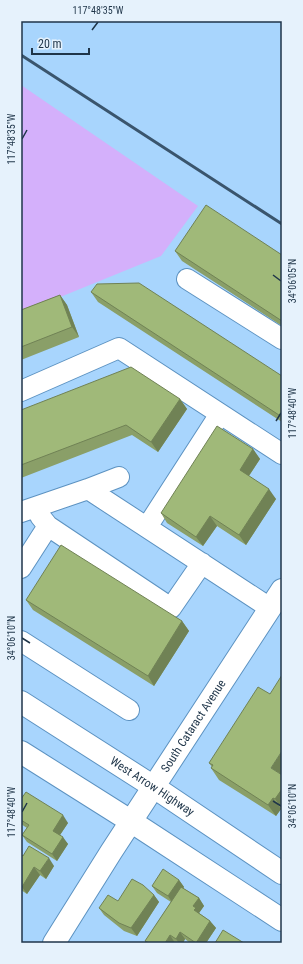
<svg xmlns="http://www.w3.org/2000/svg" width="303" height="964" viewBox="0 0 303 964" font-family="'Roboto Condensed',sans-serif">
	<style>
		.green { fill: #d4b0fb }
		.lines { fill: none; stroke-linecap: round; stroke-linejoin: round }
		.minor-casing { stroke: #5c92c1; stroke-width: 22 }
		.major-casing { stroke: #5c92c1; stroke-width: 24 }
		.minor { stroke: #fff; stroke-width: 20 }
		.major { stroke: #fff; stroke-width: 22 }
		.rail { stroke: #3a556d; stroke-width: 3 }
		.wall { fill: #8a9f68 }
		.shaded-wall { fill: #708255 }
		.building { fill: #a0b979; stroke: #708255 }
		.ticks { fill: none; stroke: #1f3549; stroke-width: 1.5 }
		.labels { text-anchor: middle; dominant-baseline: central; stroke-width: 4; stroke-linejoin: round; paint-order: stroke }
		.street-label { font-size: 12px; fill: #1f3549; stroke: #e6f2fc }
		.neatline { fill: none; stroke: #1f3549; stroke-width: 1.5 }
		.ticks-label { font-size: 10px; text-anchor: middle; fill: #1f3549 }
	</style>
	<rect width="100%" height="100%" fill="#a8d5fd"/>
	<path class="green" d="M21,85L198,206L161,256L21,313Z"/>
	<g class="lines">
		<g class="minor-casing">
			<path id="minor" d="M187,279L282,339
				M21,391L119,348L282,454
				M88,489L119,477
				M21,512L88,489L270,608
				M48,526L171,608L202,563
				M147,527L220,414
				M21,568L48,526L40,516
				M21,641L129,710"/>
		</g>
		<g class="major-casing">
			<g id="major">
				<path id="s1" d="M21,702L154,787L282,873"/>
				<path d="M21,752L132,822L282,920"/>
				<path id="s2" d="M54,943L111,852L282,590"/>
			</g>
		</g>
		<use href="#minor" class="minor"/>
		<use href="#major" class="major"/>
		<path class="rail" d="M21,55L282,224"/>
	</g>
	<path class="wall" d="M175,251L282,255V326L182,261Z
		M91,292L282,376V422L98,302Z
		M60,295L67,305L79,337L21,360V310Z
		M180,399L187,409L158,452L132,435L21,478V410Z
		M253,449L260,459L249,476L276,499L246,545L217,526L203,546L167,523L161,513Z
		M26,600L182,621L189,631L154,686L33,610Z
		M209,763L282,775V810L281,809L276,816L219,780L211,768L212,767Z
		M21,799L68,823L60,835L68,844L57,861L27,842L22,835L27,828L21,824Z
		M21,855L54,866L46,879L40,875L27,894L21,890Z
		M179,880L184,887L183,888L199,898L204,906L199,913L210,921L216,928L206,943H190L185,939L183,943H146L145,941L171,902L157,893L152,886Z
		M154,895L159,902L137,936L124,931L104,915L99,908L118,901Z"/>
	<path class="shaded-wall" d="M60,295L67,305L79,337L72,327Z
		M180,399L187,409L158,452L151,442Z
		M253,449L260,459L246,480L240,470Z
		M269,489L276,499L246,545L239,535Z
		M210,516L217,526L203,546L196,537Z
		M182,621L189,631L154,686L148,676Z
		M282,751V775L271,768Z
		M282,789V809L275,799Z
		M273,798L281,809L276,816L268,805Z
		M63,815L68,823L58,838L53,831Z
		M63,837L68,844L57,861L52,854Z
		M49,858L54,866L46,879L40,871Z
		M34,867L40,875L27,894L22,887Z
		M179,880L184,887L173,904L168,896Z
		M154,895L159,902L137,936L131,928Z
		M199,898L204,906L199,913L201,915L194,910L193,906Z
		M210,921L216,928L206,943H196Z
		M180,932L185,939L183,943H179L176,939Z
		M170,935L175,943H165Z"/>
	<path class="building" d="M206,205L282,255V321L175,251Z
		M139,283L282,376V417L91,292L97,284Z
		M60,295L72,327L21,347V310Z
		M131,367L180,399L151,442L126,425L21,465V410Z
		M217,426L253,449L240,470L269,489L239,535L210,516L196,537L161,513Z
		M61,545L182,621L148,676L26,600Z
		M282,675V751L271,768L282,775V783L281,784L282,785V789L275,799L273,798L268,805L211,768L213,765L209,763L258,687L270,694Z
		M26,792L63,815L53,831L63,837L52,854L22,835L29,825L21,820V799Z
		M29,846L49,858L40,871L34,867L22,887L21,886V855L23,856Z
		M163,869L179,880L168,896L152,886Z
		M132,879L143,885L154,895L131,928L119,923L99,908L108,895L118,901Z
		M181,887L199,898L193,906L196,908L194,910L210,921L196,943L180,932L176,939L170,935L165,943H149L145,941Z
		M223,930L244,943H215Z"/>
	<path class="ticks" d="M92,30L98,22M22,139L27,130M273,275L281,281M276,421L281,413M22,638L30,643M273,801L281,806M22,812L27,803"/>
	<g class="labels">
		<g class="street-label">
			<text stroke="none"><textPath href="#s2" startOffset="258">South Cataract Avenue</textPath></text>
			<text stroke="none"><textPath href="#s1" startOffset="156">West Arrow Highway</textPath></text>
		</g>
	</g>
	<rect width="303" height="964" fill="none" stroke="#e6f2fc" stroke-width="44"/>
	<path d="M32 48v6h57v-6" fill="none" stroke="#1f3549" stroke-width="2"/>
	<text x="38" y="48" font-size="12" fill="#1f3549" stroke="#e6f2fc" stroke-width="3" paint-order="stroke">20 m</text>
	<rect x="22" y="22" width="259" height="920" class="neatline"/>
	<g class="ticks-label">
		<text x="98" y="14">117°48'35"W</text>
		<text transform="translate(11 139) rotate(-90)" y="4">117°48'35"W</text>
		<text transform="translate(292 281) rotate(-90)" y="4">34°06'05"N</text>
		<text transform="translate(292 413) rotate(-90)" y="4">117°48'40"W</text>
		<text transform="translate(11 638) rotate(-90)" y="4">34°06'10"N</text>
		<text transform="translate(292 806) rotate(-90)" y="4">34°06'10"N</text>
		<text transform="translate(11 812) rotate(-90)" y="4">117°48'40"W</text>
	</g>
</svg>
